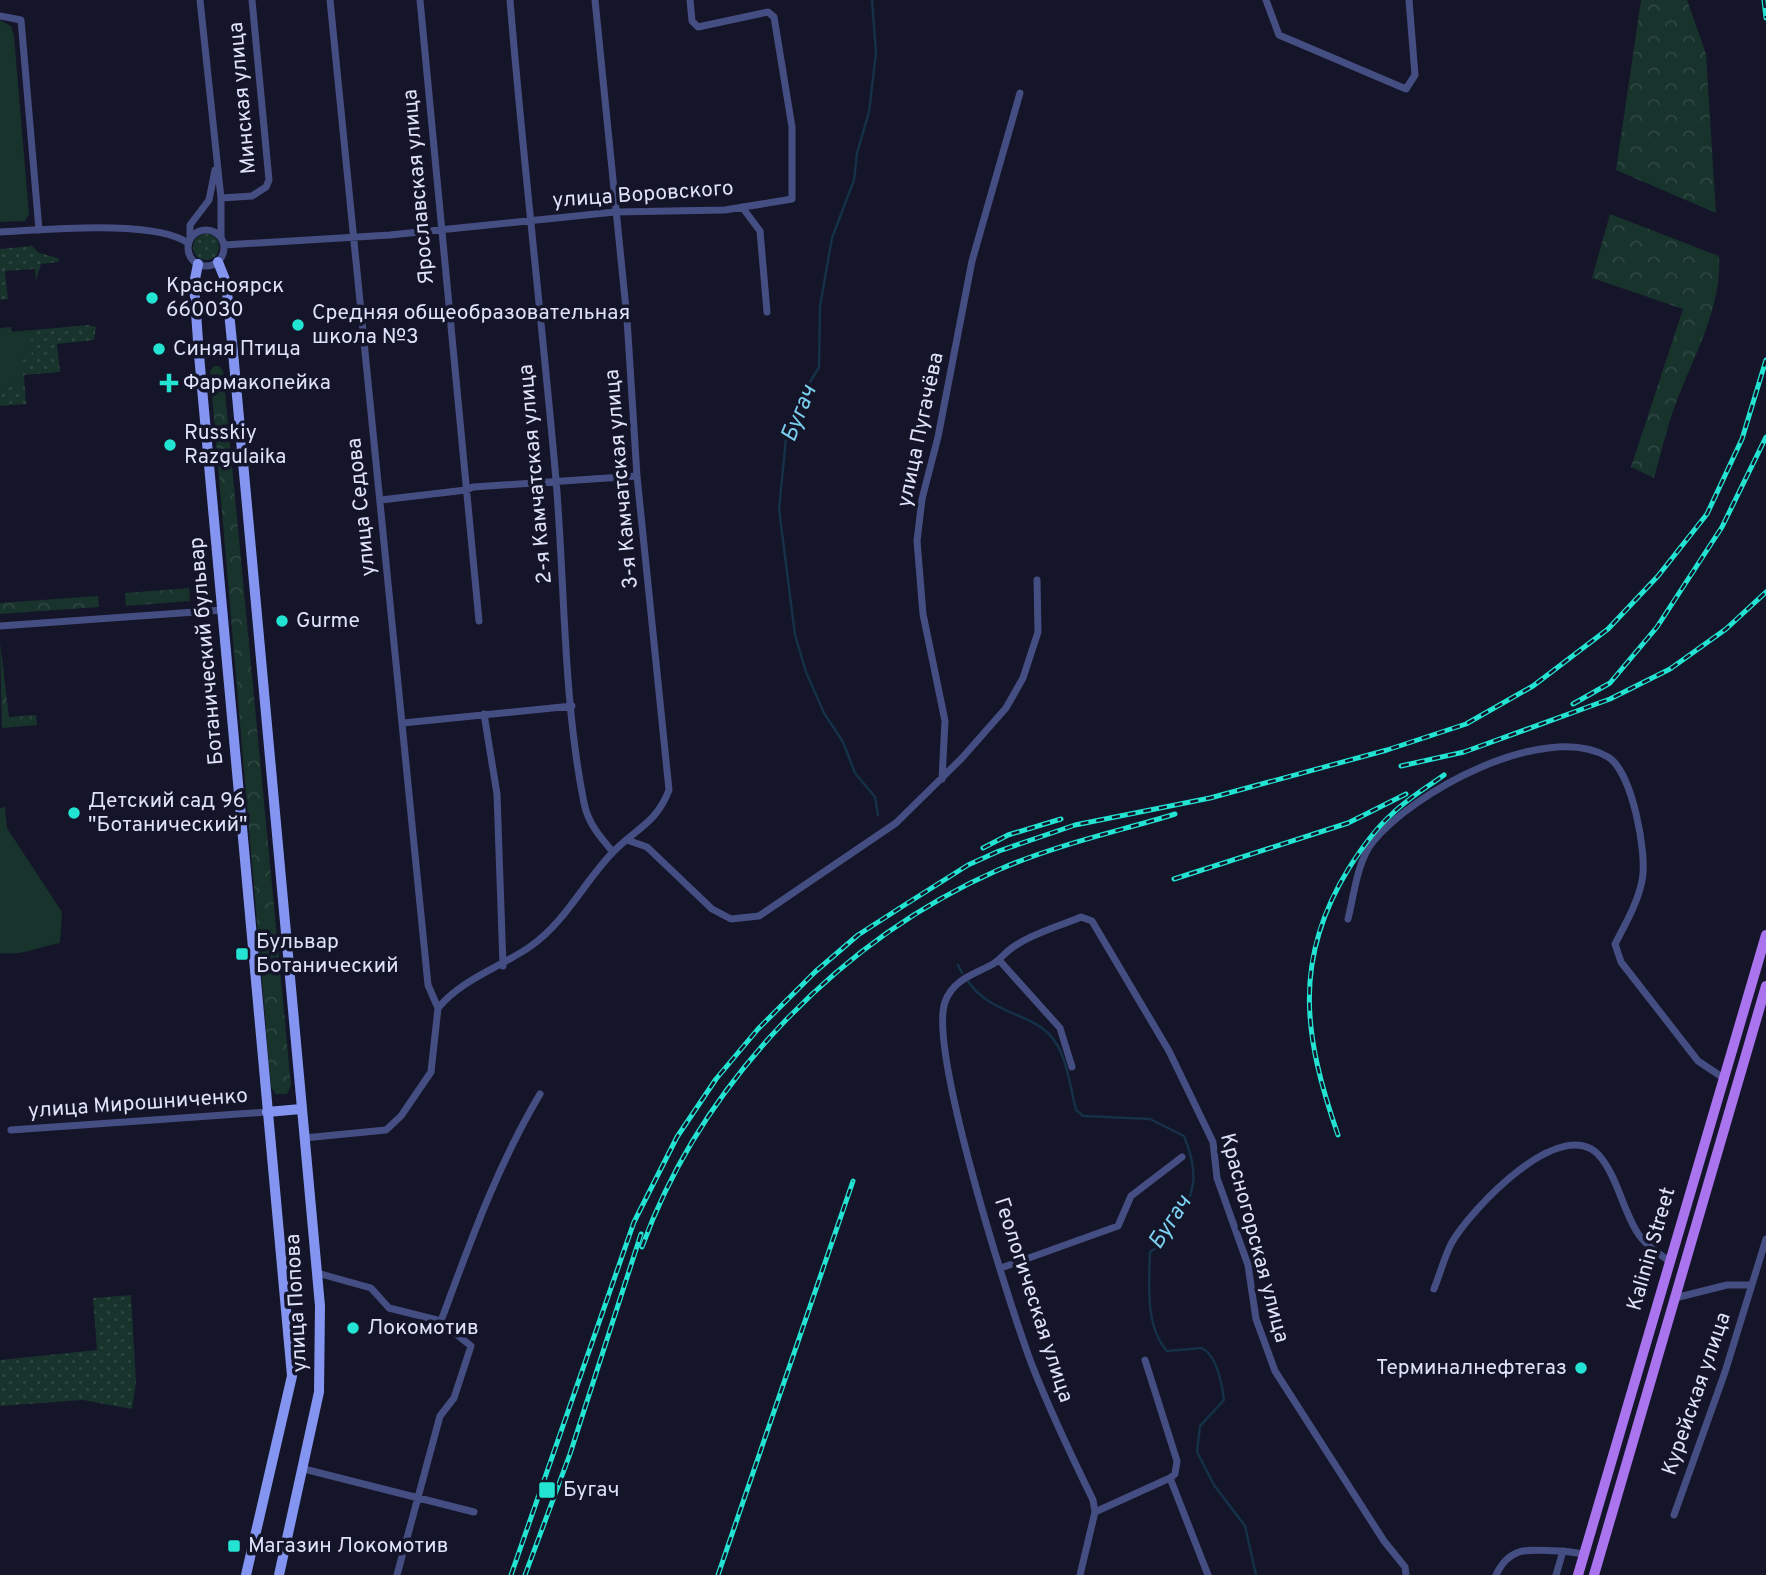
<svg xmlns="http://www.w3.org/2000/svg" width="1766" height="1575" viewBox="0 0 1766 1575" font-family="Overpass,sans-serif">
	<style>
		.grass { fill: url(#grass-dots) }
		.forest { fill: url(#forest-crowns) }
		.park { fill: #18322c }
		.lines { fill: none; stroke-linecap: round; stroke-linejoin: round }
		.stream { stroke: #143147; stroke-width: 2.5 }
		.street { stroke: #454e82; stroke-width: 7 }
		.secondary { stroke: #8395f0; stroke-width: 10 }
		.primary { stroke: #a974ee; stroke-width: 10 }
		.rail-casing { stroke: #23e4d3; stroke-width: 5 }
		.rail { stroke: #141529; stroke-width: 2.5; stroke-dasharray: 8; stroke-linecap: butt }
		.poi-dot { fill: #23e4d3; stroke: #141529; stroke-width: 2.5 }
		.labels { text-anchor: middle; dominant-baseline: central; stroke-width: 7; stroke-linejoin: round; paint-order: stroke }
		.street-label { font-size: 21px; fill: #e0e2fb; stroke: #141529 }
		.poi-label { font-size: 21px; fill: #e0e2fb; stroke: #141529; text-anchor: start }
		.water-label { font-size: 23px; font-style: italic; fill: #7bcfef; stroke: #141529 }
	</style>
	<defs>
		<pattern id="grass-dots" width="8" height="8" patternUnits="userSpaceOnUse" patternTransform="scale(1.75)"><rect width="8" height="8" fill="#18322c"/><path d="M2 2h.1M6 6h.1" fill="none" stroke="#2e4641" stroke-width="1.8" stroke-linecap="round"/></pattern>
		<pattern id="forest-crowns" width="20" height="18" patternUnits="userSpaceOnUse" patternTransform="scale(1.75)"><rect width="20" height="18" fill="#18322c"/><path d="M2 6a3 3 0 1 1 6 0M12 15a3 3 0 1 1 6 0" fill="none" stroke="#2e4641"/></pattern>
	</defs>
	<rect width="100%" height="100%" fill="#141529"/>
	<path class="grass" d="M193 247a13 13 0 1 1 26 0a13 13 0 1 1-26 0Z
		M32,246L39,253L58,258L59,262L41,264L36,280L35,269L5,271L8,299L0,300V249Z
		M88,325L96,327L94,340L57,344L60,372L24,375L26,404L0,406V328L11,327L12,332Z
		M131,1295L136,1382L132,1409L83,1400L0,1406V1360L97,1350L93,1298Z"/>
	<path class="forest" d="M1641,0H1687L1706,54L1716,213L1616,170Z
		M1610,214L1719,256C1722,305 1697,350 1679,395C1668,421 1662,451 1654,478L1631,467L1683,309L1592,278Z
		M214,366H219L223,371L291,1085L287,1094H276L271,1087L210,371Z
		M189,588L190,601L126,606L125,593Z
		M98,596L99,607L0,614V603Z
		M0,642L9,717L36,715L37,725L2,728Z"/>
	<path class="park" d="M0,20L11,26L14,36L29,214L25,221L0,222Z
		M31,330L32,359L19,360L21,383L0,385V333Z
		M5,807L7,828L62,912L60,943C39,947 22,956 0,953V808Z"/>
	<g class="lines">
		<path class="stream" d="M872,0L876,53L869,112L857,153L854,180L832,238L820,306L819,367L803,394L786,438L779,509L795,635L806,672L824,713L843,742L855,773L875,797L878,815
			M958,965L962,973
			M968,981C989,1013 1027,1012 1049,1034C1067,1052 1070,1087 1076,1110L1083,1116L1150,1119L1184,1136C1199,1172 1196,1192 1176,1224C1168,1236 1162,1245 1150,1252C1149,1283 1145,1327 1167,1351L1202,1348C1217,1356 1222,1384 1224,1400L1200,1426L1197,1452L1214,1485L1245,1526L1256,1575"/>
		<path class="street" d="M200,0L221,198V237
			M330,0L428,985L438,1008
			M420,0L479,621
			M510,0C523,160 542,320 556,480C565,587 563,698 584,803C588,823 600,837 613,852
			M1266,0L1279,35L1406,89L1415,75L1409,0
			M0,16L21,20L39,230
			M221,198L252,196L266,187L269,180L252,0
			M742,207L760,231L767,312
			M188 248a18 18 0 1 1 36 0a18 18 0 1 1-36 0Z
			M0,232C43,230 155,219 188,243
			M190,239V225L209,200L215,170
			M224,245L390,235L615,212L725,210L792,199V127L774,17L768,12L698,27L692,21L690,0
			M199,355L233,352
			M381,500L466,490L473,487L637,476
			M0,626L223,610
			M484,714L497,794L503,966
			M403,723L572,706
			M942,779L945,721L923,614L917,541L922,499L938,437L972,261L1020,93
			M627,840L647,847L712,909L731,919L759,916L896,823L962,758L1006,708L1023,678L1038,632L1037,580
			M1348,919C1354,895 1357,863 1372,843C1412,792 1545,720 1608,757C1632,771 1648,855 1642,881C1637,904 1626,923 1615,944L1621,962L1698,1061L1722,1077
			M999,960L1060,1028L1072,1067
			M11,1130L267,1112
			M304,1138L386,1130L401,1116L431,1072L438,1008C462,979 501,967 531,946C566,921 584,882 613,852C636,828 656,824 669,790L637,476L627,319L595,0
			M1001,1268L1118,1226L1131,1196L1182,1157
			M317,1273L371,1288L389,1308L441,1321
			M1434,1289C1440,1274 1444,1258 1451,1244C1469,1211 1565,1108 1602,1159C1618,1180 1623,1210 1637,1232C1644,1244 1658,1253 1669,1261
			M1675,1298L1727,1285H1751
			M1145,1360L1177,1461L1175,1474L1170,1478L1208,1575
			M304,1469L474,1512
			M1095,1512L1170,1478
			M1674,1515L1725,1372L1766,1239
			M397,1575L440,1416L454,1398L471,1346L456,1334L440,1329L441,1321C470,1243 497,1166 540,1094
			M1080,1575L1095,1512L1093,1500C1071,1455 1050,1411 1032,1365C1010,1307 928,1050 945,1002C953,979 975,974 993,964C1002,958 1008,949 1018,944C1037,932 1060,926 1081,917L1092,921L1169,1051L1213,1142L1217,1178L1248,1265L1256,1319L1275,1371L1384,1541L1405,1567L1406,1575
			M1496,1575C1511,1543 1532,1551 1563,1551
			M1556,1575L1563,1551L1584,1554"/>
		<path class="secondary" d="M218,262L226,282L233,352L320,1306L319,1392L279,1575
			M198,264L194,284L199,355L292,1376L246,1575
			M267,1112L301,1109"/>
		<path class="primary" d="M1578,1575L1766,935
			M1594,1575L1766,986"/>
		<g class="rail-casing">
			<path id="rail" d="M1764,0L1766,18
				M1573,704L1610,683L1657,627L1722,527L1766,437
				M1401,766L1464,752L1610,699L1670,669L1726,629L1766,592
				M983,848L1008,835L1061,819
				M1174,879L1348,823L1406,794
				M1338,1135C1304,1037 1292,960 1349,868C1361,849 1375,829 1392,814C1407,799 1426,788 1444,775
				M642,1247C701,1084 839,940 998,870C1055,845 1116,832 1175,814
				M511,1575L634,1222L677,1137L716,1079L758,1029L815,972L858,935L903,906L968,865L999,851L1075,825L1210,798L1387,750L1466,724L1533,686L1608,629L1658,576L1707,514L1742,439L1766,360
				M525,1575L570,1454L641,1234
				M718,1575L853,1181"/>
		</g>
		<use href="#rail" class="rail"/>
	</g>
	<g class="poi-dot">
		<circle cx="152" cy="298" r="7"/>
		<circle cx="298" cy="325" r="7"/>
		<circle cx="159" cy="349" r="7"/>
		<path d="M165.5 372.5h7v7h7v7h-7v7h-7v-7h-7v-7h7z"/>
		<circle cx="170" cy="445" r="7"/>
		<circle cx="282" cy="621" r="7"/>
		<circle cx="74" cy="813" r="7"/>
		<rect x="235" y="947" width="14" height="14" rx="3.5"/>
		<circle cx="353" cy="1328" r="7"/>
		<circle cx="1581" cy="1368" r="7"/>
		<rect x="538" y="1481" width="18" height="18" rx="3.5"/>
		<rect x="227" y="1539" width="14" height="14" rx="3.5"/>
	</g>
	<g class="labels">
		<g class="street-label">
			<text transform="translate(243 98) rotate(-95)">Минская улица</text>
			<text transform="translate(419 187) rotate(-95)">Ярославская улица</text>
			<text transform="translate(643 195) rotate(-4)">улица Воровского</text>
			<text transform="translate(921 430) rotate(-78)">улица Пугачёва</text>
			<text transform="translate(536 474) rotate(-95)">2-я Камчатская улица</text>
			<text transform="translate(622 479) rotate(-95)">3-я Камчатская улица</text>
			<text transform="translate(362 507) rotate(-96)">улица Седова</text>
			<text transform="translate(207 651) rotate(-95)">Ботанический бульвар</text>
			<text transform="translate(138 1104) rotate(-4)">улица Мирошниченко</text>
			<text transform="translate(1254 1238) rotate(75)">Красногорская улица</text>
			<text transform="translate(1652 1249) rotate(-74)">Kalinin Street</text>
			<text transform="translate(1033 1300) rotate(72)">Геологическая улица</text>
			<text transform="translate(297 1303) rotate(-93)">улица Попова</text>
			<text transform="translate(1697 1394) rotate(-71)">Курейская улица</text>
		</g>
		<g class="poi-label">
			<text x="166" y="286">Красноярск<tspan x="166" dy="24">660030</tspan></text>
			<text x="312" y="313">Средняя общеобразовательная<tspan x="312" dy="24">школа №3</tspan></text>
			<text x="173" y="349">Синяя Птица</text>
			<text x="183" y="383">Фармакопейка</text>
			<text x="184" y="433">Russkiy<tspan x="184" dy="24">Razgulaika</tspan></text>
			<text x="296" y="621">Gurme</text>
			<text x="88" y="801">Детский сад 96<tspan x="88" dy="24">"Ботанический"</tspan></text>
			<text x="256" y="942">Бульвар<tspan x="256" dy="24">Ботанический</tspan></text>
			<text x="367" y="1328">Локомотив</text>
			<text x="1567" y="1368" text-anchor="end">Терминалнефтегаз</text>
			<text x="563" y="1490">Бугач</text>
			<text x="248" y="1546">Магазин Локомотив</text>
		</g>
		<g class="water-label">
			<text transform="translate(800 414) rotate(-68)">Бугач</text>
			<text transform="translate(1171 1223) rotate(-57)">Бугач</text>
		</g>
	</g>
</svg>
